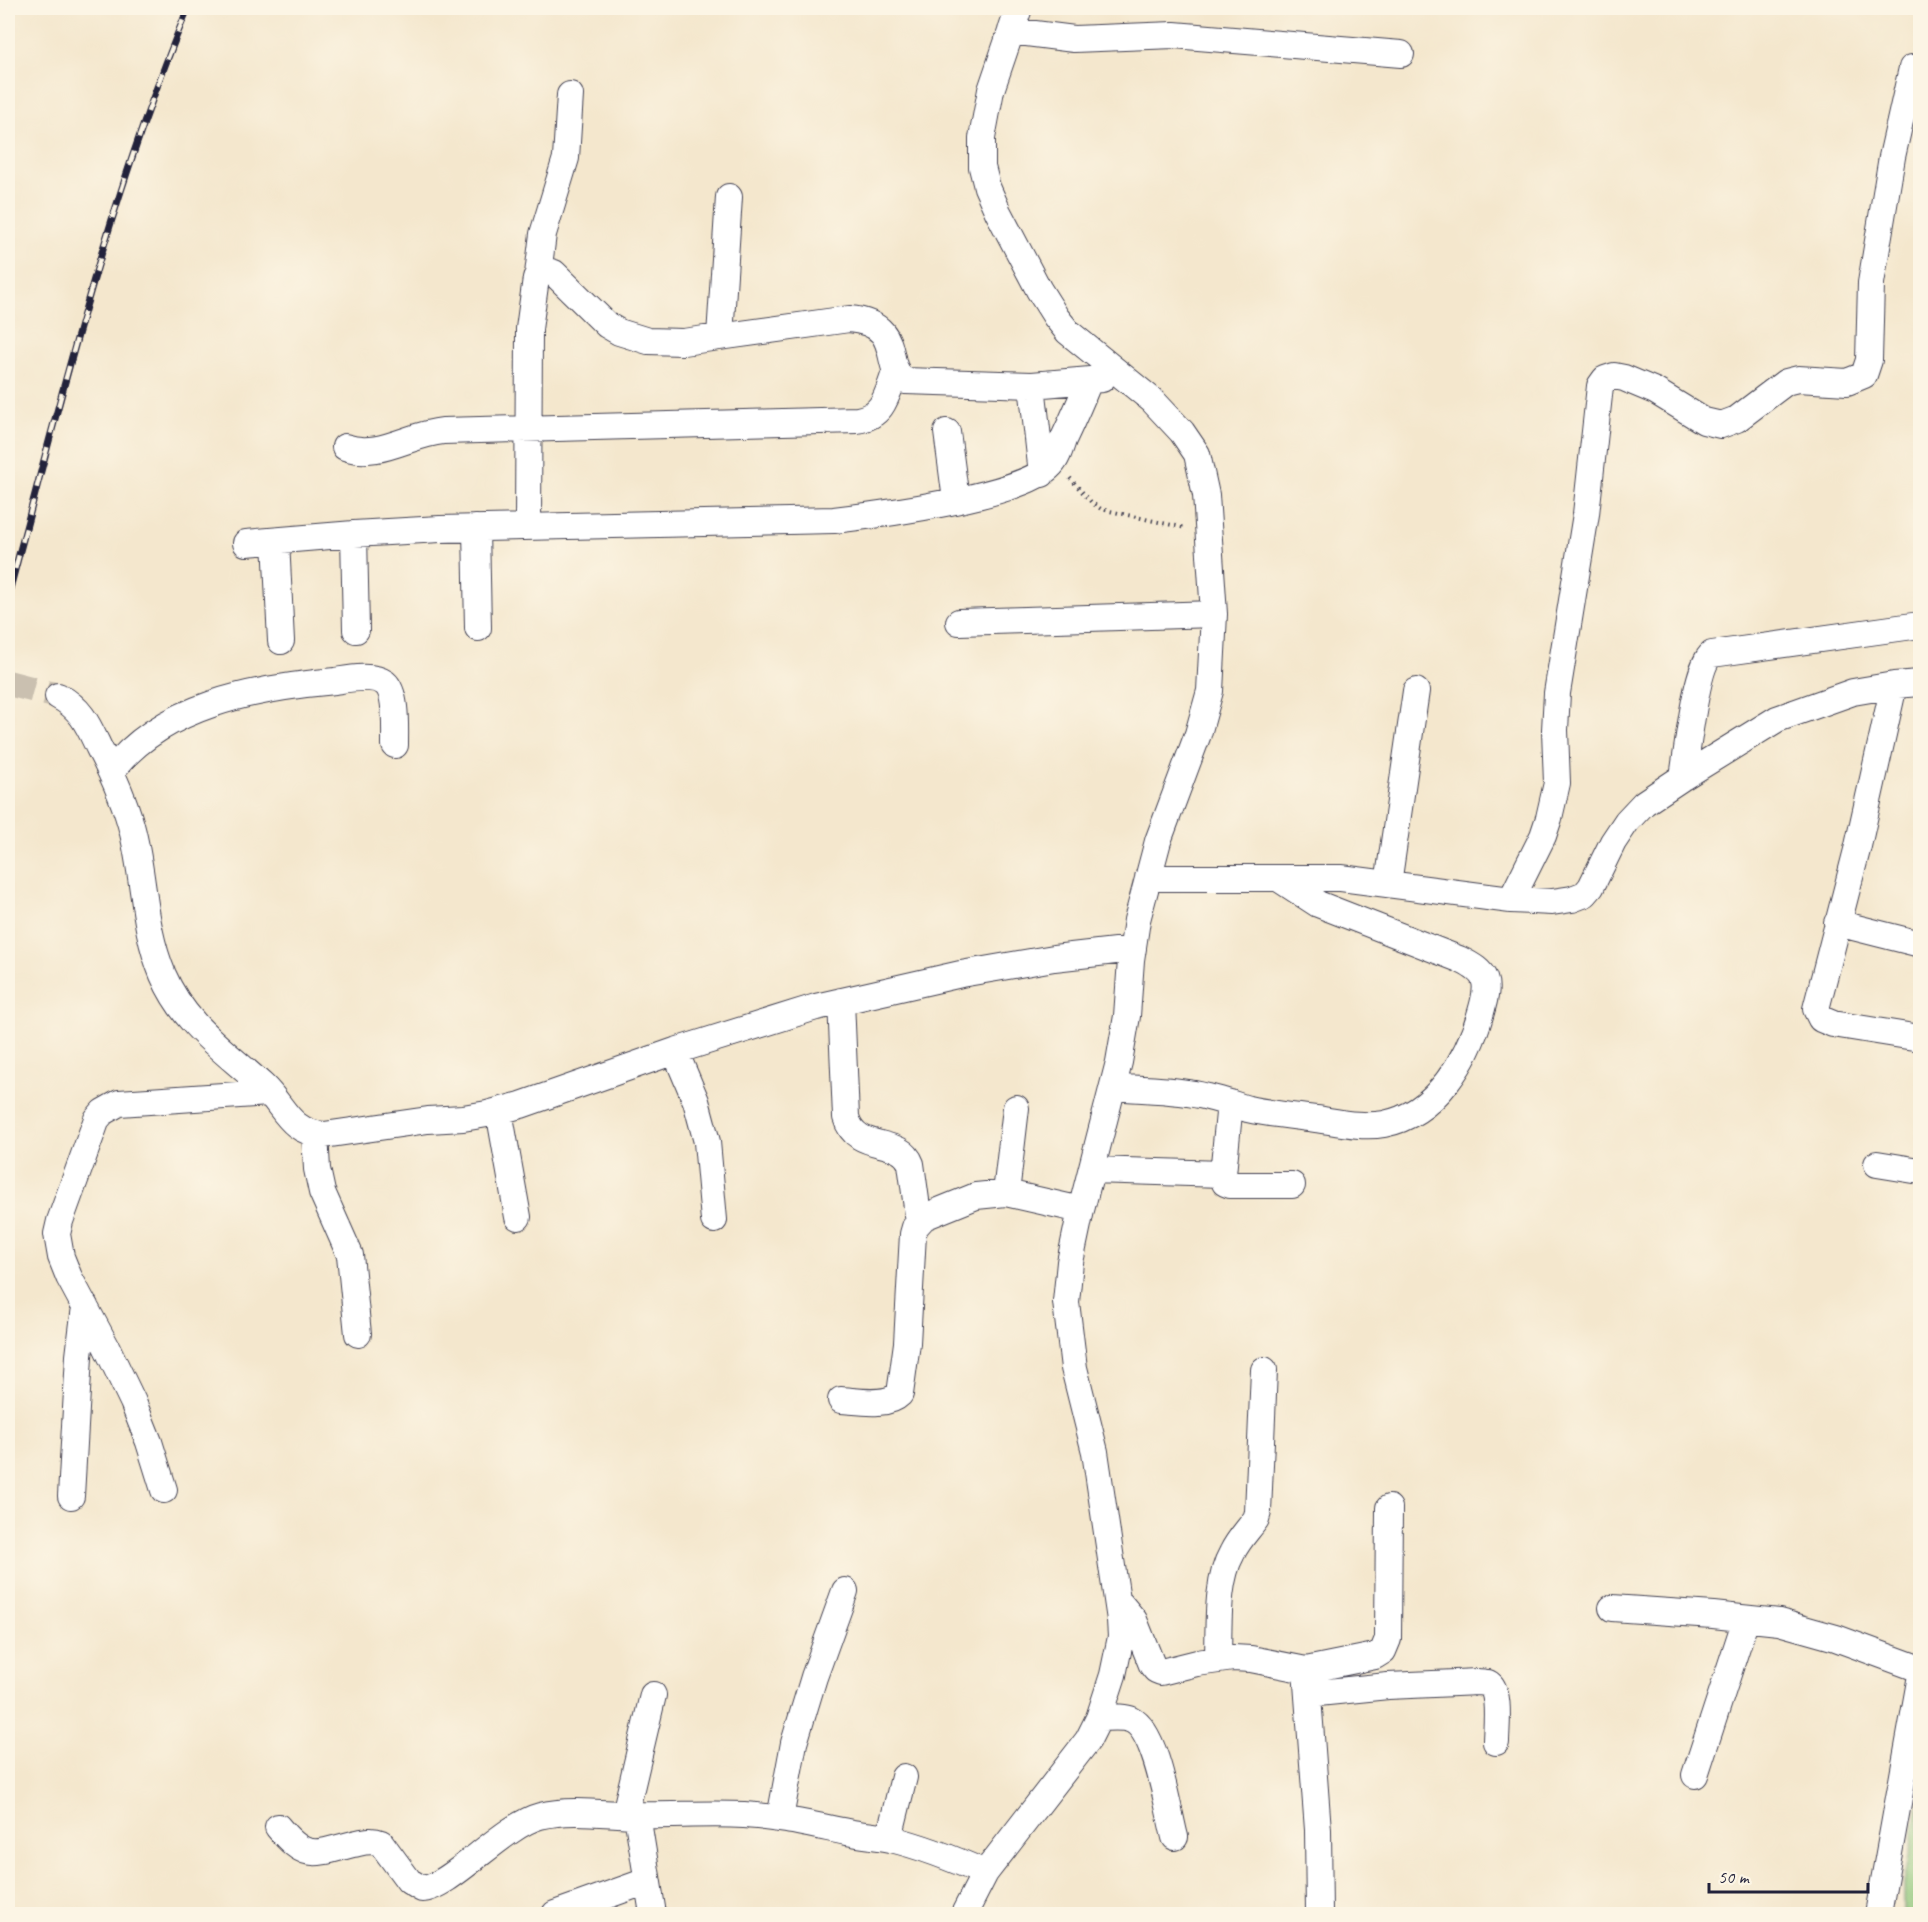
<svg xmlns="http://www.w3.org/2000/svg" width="1928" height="1922" font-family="Caveat,sans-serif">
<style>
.green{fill:#91c87b;stroke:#5a755b;stroke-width:1.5}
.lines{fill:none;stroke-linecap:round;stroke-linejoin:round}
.minor-tunnel{stroke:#cac0b0;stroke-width:26;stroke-dasharray:26 13;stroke-linecap:butt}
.minor-casing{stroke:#424051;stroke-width:28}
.path{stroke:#424051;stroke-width:4;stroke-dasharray:1.5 4.5;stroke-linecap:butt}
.minor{stroke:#fff;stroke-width:26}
.rail-casing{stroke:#22223b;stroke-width:7}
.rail{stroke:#fcf5e5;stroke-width:4.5;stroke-dasharray:14;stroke-linecap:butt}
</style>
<rect width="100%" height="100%" fill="#fcf5e5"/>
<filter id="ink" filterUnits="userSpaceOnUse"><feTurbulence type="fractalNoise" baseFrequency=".0167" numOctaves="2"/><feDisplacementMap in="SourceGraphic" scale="12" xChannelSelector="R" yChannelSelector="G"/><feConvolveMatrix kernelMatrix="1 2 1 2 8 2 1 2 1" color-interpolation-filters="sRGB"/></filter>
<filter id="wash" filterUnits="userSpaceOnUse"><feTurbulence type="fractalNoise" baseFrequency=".008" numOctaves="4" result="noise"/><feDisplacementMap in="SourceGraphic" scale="24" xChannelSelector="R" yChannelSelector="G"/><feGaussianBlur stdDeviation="1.35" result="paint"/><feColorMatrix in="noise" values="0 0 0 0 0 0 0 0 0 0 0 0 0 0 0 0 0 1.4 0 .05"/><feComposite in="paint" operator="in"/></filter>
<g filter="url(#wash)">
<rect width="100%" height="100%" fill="#f4e7cd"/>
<path class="green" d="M1920,1796V1914H1904V1883Z"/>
</g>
<g filter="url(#ink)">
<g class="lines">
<path class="minor-tunnel" d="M8,683L58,696"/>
<defs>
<path id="minor" d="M1011,31L1074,39L1174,35L1401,54
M538,274L543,234L566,158L570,95
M720,336L729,197
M1032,385L1042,474
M947,432L956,500
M345,447C379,459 409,434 443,431L857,420C885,416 887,393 896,370
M528,527L529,329L536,278L544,270L554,273L607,325L619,332L648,341L683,342L849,319C906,324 881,367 905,381L1032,385L1102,379
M476,528L478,628
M354,534L356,630
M276,541L281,641
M246,543L354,534L440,529L834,520C878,515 1024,496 1051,465C1057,459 1060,449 1063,440C1072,421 1081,401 1089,381
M959,622L1214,614
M1894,685L1858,846L1816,1009L1821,1019L1833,1024L1920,1038
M58,696C82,709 88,725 99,748C113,775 126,803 133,833C145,883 143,927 163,975C185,1026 224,1050 263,1086C285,1107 289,1132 324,1135L428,1120L463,1118L487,1114L521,1105L675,1051L816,1007L961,974L1054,958L1133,949
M111,772C161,705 256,688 335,681C348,679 373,674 385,683C397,693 395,729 395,745
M1683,777C1687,754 1696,665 1712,654L1920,625
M1148,878H1341L1511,900L1552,902L1572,899L1585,894L1591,887L1613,842L1627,821L1644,803L1683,777L1777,719L1853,692L1894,685L1920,683
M1388,884L1416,691
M1511,900L1543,836L1549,818L1557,783L1555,730L1557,693L1586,514L1600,386L1605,379L1614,376L1624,378L1655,391L1704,421L1721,425L1737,419L1786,382L1798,379L1847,382L1864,375L1869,360L1871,283L1892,157L1912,68
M1837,923L1920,944
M841,1001L846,1117C856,1154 900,1135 911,1164L919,1222
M675,1051L696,1101L707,1142L714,1220
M1113,1087C1144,1090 1178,1089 1208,1097C1222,1100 1235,1105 1248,1109C1270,1114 1293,1116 1316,1119C1337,1122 1362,1128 1384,1124C1436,1114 1468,1059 1481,1012C1490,981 1488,973 1459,959L1318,904L1278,878
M1230,1103L1223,1174L1225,1183L1230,1185H1292
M499,1111L518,1217
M315,1134L317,1169L322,1192L350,1255L358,1334
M1877,1164L1920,1171
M1092,1170L1223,1174
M1006,1193L1016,1108
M841,1400C858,1401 887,1407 900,1394L907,1343L913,1234L915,1227L924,1217L976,1196L1006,1193L1081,1210
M164,1490L149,1442L133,1402L106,1346L69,1277L61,1257L57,1234L60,1221L97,1119L103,1112L119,1103L269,1093
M71,1496L79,1356L85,1306
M1119,1602L1134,1620L1152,1665L1156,1670L1161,1672L1197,1663L1233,1658L1251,1659L1306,1670L1375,1656L1383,1651L1388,1639L1389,1508
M1612,1608L1713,1615L1779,1622L1836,1638L1920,1669
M1218,1659C1219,1627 1216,1581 1232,1553C1238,1540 1248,1530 1256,1519L1258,1512L1264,1370
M1306,1670L1318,1830L1319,1914
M1308,1694L1388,1686L1478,1682C1479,1682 1487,1683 1488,1683C1501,1689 1496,1729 1496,1742
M1099,1718C1109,1718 1123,1716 1132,1720C1157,1732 1168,1811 1175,1837
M1695,1775L1746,1619
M625,1814L653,1695
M637,1815L653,1914
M780,1818L794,1743L814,1677L845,1591
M278,1827C306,1861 314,1854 353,1844C363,1842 371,1839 381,1843L409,1881L422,1889C448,1889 504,1825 540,1816C571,1808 604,1814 635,1815C671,1816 708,1813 744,1815C779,1817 812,1825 847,1832C861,1835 877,1836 891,1839C924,1847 954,1859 985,1873
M889,1838L904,1777
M555,1914L647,1881
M964,1914L985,1873L1088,1740L1099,1718L1113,1675L1121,1637L1120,1620L1095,1452L1074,1368L1066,1302L1070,1262L1081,1210L1119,1062L1127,1016L1131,960L1137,920L1158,841L1198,734L1210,691L1214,614L1206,495L1197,454L1182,432L1153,401L1068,332L1056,317L1039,290L998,212L987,187L982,167V138L991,90L1019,8
M1878,1914L1920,1681"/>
</defs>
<use href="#minor" class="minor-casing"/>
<path class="path" d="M1070,478L1092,503L1101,509L1185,528"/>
<use href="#minor" class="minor"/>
<defs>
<path id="rail" d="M8,596C61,398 109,197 188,8"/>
</defs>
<use href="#rail" class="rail-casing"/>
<use href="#rail" class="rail"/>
</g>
</g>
<rect width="1928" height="1922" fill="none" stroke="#fcf5e5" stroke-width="30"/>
<path d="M1709 1883v9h159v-9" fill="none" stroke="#22223b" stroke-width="3"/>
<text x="1718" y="1883" font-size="18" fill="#22223b" stroke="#fcf5e5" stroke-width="4.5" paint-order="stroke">50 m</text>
</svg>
